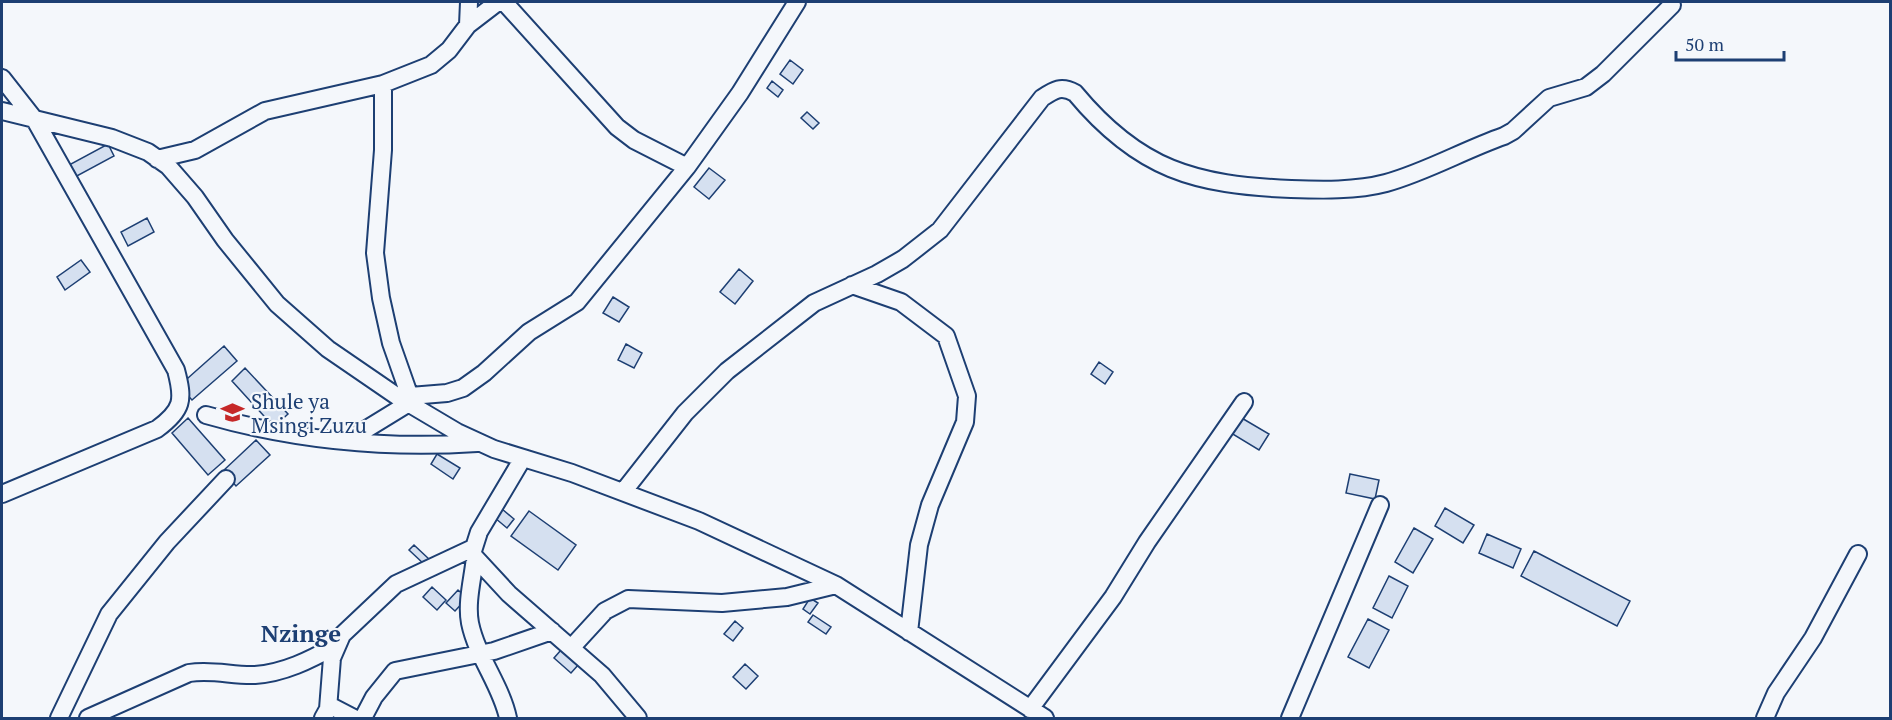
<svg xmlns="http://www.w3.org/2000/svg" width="1892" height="720" font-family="'PT Serif',serif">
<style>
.building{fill:#d5e0f0;stroke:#1d3f73;stroke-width:1.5}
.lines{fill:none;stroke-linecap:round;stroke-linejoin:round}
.minor-casing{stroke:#1d3f73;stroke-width:20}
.minor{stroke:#f4f7fb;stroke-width:16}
.labels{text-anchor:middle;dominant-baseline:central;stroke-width:4.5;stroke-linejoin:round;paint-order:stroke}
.poi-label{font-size:21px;fill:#1d3f73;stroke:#f4f7fb;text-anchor:start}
.quarter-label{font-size:24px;font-weight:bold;fill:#1d3f73;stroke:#f4f7fb}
</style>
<rect width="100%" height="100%" fill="#f4f7fb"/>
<path class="building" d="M790,60L803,70L793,84L780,74Z
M772,81L783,90L778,97L767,88Z
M807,112L819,123L813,129L801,118Z
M108,144L114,156L75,177L69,165Z
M709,168L725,180L709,199L694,187Z
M147,218L154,232L128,246L121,232Z
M81,260L90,272L65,290L57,277Z
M739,269L753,281L735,304L720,292Z
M613,297L629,307L619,322L603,313Z
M626,344L642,353L634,368L618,360Z
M224,346L237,361L192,400L179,386Z
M1099,362L1113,372L1105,384L1091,374Z
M245,368L288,414L274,427L232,381Z
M1240,417L1269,434L1259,450L1231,433Z
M188,418L225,460L208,475L172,433Z
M256,440L270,455L236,486L223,471Z
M437,454L460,468L453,479L431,464Z
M1350,474L1379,480L1375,499L1346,493Z
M1445,508L1474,525L1463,543L1435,526Z
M502,509L514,519L507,528L495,518Z
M529,511L576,545L558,570L511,536Z
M1414,528L1433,539L1413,573L1395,562Z
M1487,534L1521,549L1513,568L1479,553Z
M414,545L430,560L425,565L409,550Z
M1534,551L1630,601L1617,626L1521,576Z
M1389,576L1408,586L1392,618L1373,608Z
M432,587L446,600L437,610L423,597Z
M458,590L467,598L455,611L446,603Z
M810,598L818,603L810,614L803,609Z
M813,615L831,627L826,634L808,622Z
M1368,619L1389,630L1369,668L1348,657Z
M735,621L743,628L733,641L724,634Z
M561,650L579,664L571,673L554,658Z
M745,664L758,676L746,689L733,677Z"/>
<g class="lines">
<defs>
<path id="minor" d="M504,2L617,127L634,140L687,167
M468,25L469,2
M2,78L35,120L176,370C184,400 183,410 157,429L2,494
M383,84V150L375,253L381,298L391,343L410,397
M2,111L112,138L148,152L168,166L195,197L225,240L277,304L328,349L398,397L457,432L494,449L572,473L699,521L836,585L1045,718
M157,159L195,150L265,111L383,84L431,65L449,50L468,25L498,2
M852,285L901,302L946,336L967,396L965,422L930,505L919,545L909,632
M398,397L447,393L463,388L484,373L529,332L577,302L687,167L740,93L797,2
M206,415C293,440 386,449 477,443
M347,441L409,403
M523,458L479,532L472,554L509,594L602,675L638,718
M623,492L685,413L727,371L814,303L877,274L903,259L940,230L1042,98C1054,90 1061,85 1075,93C1139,170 1195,185 1291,189C1321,190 1356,191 1386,183C1426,172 1464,150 1504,136L1513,131L1549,98L1586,87L1603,74L1672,5
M475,557C473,578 466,602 470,623C477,657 501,685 508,718
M572,647L605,611L628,599L722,603L787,597L836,585
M329,705L354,718
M1030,709L1113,597L1147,542L1244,402
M59,718L109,614L167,542L226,479
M88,718L189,673C212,669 233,676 255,675C284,673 310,660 335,646
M323,718L328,709L332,658L342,635L396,584L473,548
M363,718L374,697L395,671L494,651L552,631
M1290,718L1380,505
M1765,718L1776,693L1813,638L1858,554"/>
</defs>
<use href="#minor" class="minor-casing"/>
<use href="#minor" class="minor"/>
</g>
<defs>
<symbol id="school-bare" viewBox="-9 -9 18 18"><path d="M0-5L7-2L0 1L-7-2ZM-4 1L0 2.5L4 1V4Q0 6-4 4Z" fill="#c62828" stroke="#f4f7fb" stroke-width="2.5" paint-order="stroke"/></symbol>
</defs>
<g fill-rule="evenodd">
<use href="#school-bare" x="216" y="396" width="33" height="33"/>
</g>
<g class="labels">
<g class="poi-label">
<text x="251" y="401">Shule ya<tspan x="251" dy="24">Msingi Zuzu</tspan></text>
</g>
<g class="quarter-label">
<text x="301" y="633">Nzinge</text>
</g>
</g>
<rect width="1892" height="720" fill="none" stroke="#1d3f73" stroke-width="6"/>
<path d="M1676 51v9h108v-9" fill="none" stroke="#1d3f73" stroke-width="3"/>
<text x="1685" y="51" font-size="18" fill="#1d3f73" stroke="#f4f7fb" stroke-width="4.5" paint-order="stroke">50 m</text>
</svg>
